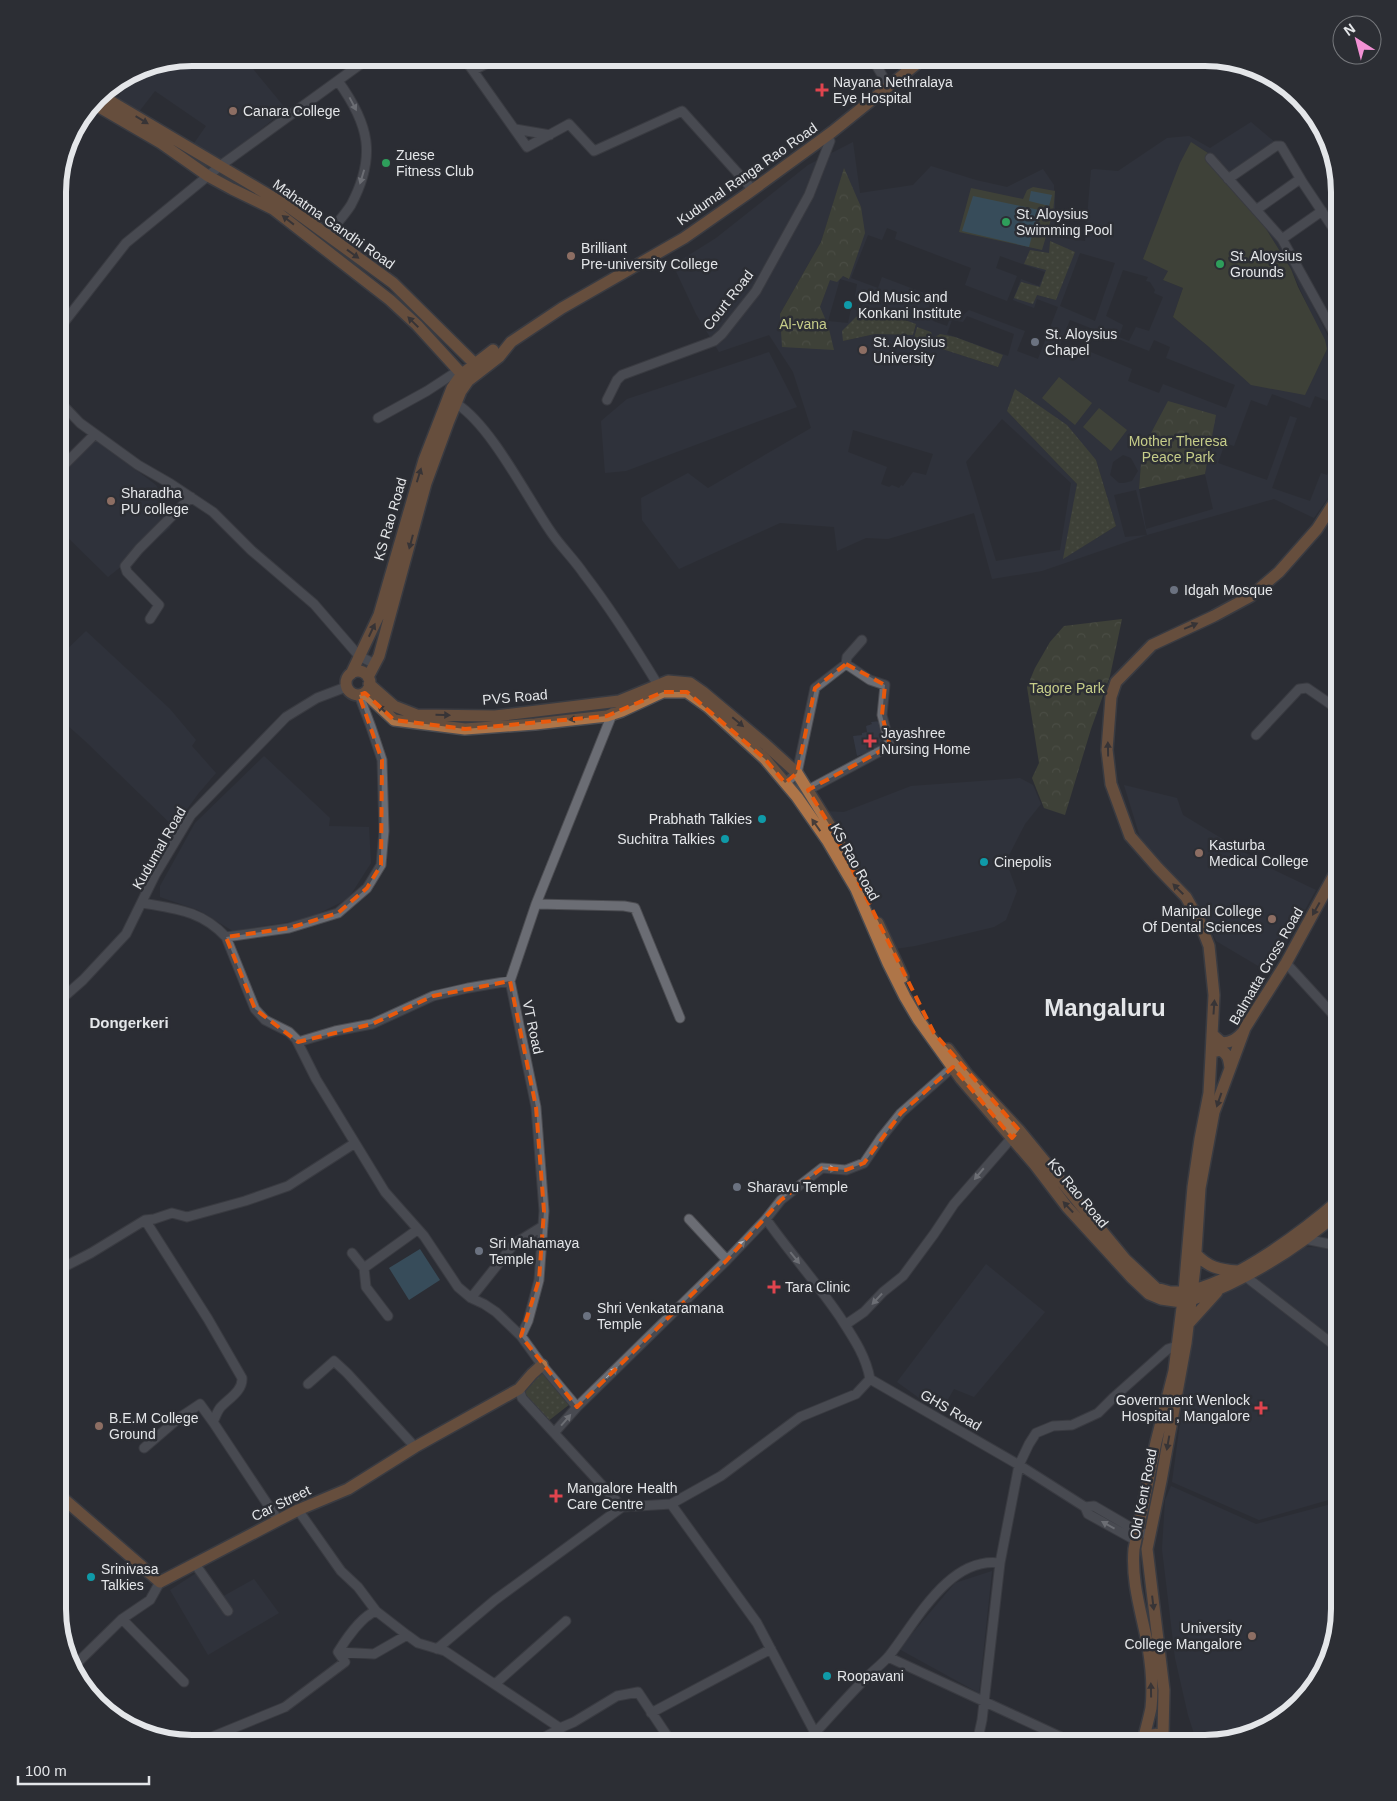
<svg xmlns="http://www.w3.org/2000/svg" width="1397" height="1801" font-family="Helvetica,sans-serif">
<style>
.built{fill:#343843;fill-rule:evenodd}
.grass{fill:url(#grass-dots)}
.forest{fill:url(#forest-crowns)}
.pitch{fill:#565a3c}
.water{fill:#467287}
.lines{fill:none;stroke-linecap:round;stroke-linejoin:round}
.minor-casing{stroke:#4b4c51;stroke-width:11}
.major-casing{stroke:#4b4c51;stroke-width:14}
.minor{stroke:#6b6d74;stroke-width:9}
.major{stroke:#ae7548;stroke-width:11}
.oneway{fill:#babcc0}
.oneway2{fill:#463c38}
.marked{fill:none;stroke:#e8590c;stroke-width:4;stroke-dasharray:10 6;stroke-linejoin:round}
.health-dot{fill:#e0444e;stroke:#2c2e34;stroke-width:2}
.education-dot{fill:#8d6e63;stroke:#2c2e34;stroke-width:2}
.leisure-dot{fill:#2e9e5b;stroke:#2c2e34;stroke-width:2}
.culture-dot{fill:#0f9aa8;stroke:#2c2e34;stroke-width:2}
.worship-dot{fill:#6b7280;stroke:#2c2e34;stroke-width:2}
.labels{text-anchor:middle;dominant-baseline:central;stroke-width:5;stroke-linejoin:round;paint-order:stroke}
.poi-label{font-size:14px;fill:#e4e6e9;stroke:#2c2e34;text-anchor:start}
.street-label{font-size:14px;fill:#e4e6e9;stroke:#2c2e34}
.park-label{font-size:14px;fill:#c6cd89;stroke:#2c2e34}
.neighbourhood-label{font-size:15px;font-weight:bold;fill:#e4e6e9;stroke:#2c2e34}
.town-label{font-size:24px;font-weight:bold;fill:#e4e6e9;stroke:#2c2e34}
.rim{fill:none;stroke:#e4e6e9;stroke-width:6}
</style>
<defs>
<pattern id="grass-dots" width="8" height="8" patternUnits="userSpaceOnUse" patternTransform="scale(1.25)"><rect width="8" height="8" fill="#565a3c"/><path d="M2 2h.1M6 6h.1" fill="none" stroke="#6e7258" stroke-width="1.8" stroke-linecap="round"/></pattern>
<pattern id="forest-crowns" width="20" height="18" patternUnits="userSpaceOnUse" patternTransform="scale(1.25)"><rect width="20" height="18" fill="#565a3c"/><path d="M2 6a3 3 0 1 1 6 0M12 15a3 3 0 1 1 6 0" fill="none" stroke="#6e7258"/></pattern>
</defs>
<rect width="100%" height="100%" fill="#2c2e34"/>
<path class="built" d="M193,58H244L286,109L214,167L188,152L206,126L155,91L138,113L118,98L132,73L141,68Z
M1251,122L1276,143L1232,175L1269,227L1298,277L1339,358V405L1315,396L1310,408L1272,394L1267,406L1251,400L1234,446L1225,443L1218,463L1267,480L1290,416L1297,418L1272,488L1310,501L1321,473L1327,475L1333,460L1339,462V482L1314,518L1274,499L1147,535L1042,571L992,579L974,513L888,539L866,538L837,551L834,527L780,523L679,569L642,520L641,498L688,473L708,488L811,428L793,372L769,335L719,352L696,314L673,265L716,238L808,165L853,142L860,193L913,185L931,166L976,180L1007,187L1043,169L1054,185V190L1055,191V237L1085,241L1091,170L1094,169L1118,171L1167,138L1189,136L1210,148ZM844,169L848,279L843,276L830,279L820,307L780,314L821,242ZM1255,211L1291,269L1327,349L1305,394L1209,347L1173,317L1183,288L1163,280L1168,271ZM887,228L897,232L895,239L971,268L965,285L1007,301L1017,276L996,268L1000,256L1045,272L1039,286L1021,279L1013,300L1034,308L1037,299L1058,307L1038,359L1017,351L1025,331L969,310L961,317L951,316L947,326L933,321L937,310L929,307L932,296L882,277L878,288L851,278L868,235L882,240ZM1050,241L1056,300L1037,295L1047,270L1024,264L1049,254ZM1080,253L1115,263L1095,321L1060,306ZM1123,270L1148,277L1146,281L1150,282L1155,290L1154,293L1163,297L1149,331L1136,327L1129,341L1119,337L1123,325L1106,316ZM840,279L857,284L855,296L864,300L861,311L851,309L848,323L828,321ZM967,316L1014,334L1008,356L947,334L952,320L963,322ZM883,317L905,320L916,325L913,335L875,334L843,341ZM1070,320L1149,351L1154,340L1170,347L1166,358L1235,385L1226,408L1163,384L1159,393L1128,381L1132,369L1081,348L1076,360L1057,352ZM917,327L930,332L933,338L1003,355L998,367L939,348L914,338ZM1007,411L1096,460L1116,526L1064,558L1077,484ZM1215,415L1205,474L1213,509L1146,529L1139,489L1142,450ZM1002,419L1071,483L1060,550L996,561L966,462ZM853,430L933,454L926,475L913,472L903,486L901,485L899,488L892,485L889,487L881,484L887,467L848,452ZM1123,455L1131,458L1138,471L1132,481L1124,483H1119L1110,475L1113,462ZM1136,490L1147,535L1125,537L1114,495Z
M769,352L797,407L626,471L605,473L601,421L627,399Z
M95,439L156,485L172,517L170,528L108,577L58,528V480Z
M86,631L170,709L196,740L192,746L216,773L198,794L174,827L85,741L58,717V658Z
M880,721L888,746L857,756L853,736L862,735V733L867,732L866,726L872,724L871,722Z
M264,756L330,818L329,826L369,827L371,863L348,899L307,919L233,931L198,910L160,897V886L195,823Z
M1020,778L1033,785L1041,804L1025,824L1006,861L1017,891L1006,920L994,927L915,946L888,950L823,811L844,812L911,786Z
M1124,785L1177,798L1183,815L1272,869L1316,890L1270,973L1216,941L1208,923L1140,837Z
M1304,1247L1339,1248V1497L1259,1520L1172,1482L1192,1335L1198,1320L1225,1286Z
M986,1264L1045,1312L974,1397L954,1389L940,1413L897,1382Z
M1171,1486L1256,1524L1339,1502V1592L1329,1599L1338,1614L1322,1676L1279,1721L1205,1743H1197L1188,1715L1175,1658L1162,1549L1165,1500Z
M201,1570L220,1598L254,1579L279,1613L208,1655L170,1590Z
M992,1571L979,1693L899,1649L955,1583Z"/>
<path class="grass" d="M1050,241L1075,252L1056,300L1037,295L1033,304L1014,298L1021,282L1040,287L1046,270L1024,264L1030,250L1049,253Z
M858,315L905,320L916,324L913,335L875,334L843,341L842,331Z
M917,327L931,332L933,338L940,334L955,337L1003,355L998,367L939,348L914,338Z
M1015,389L1067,425L1096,460L1116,526L1063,559L1077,484L1007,411Z
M543,1371L570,1404L547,1422L521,1389Z"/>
<path class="forest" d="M844,168L861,207L865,233L849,279L843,276L837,282L830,280L820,307L828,325L834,350L782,347L780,314L821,242Z
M1168,401L1216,415L1205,474L1139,489L1142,450Z
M1122,619L1110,676L1091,729L1065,815L1044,808L1032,778L1039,763L1027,687L1035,668L1050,642L1064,626Z"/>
<path class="pitch" d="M1191,142L1220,161L1226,175L1255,211L1291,269L1298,287L1325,340L1327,349L1305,395L1251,385L1209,347L1173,317L1183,288L1163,280L1168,271L1143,259L1180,163Z
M1033,187L1055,191L1053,213L1042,250L959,232L971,188L1023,199L1027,190Z
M1059,377L1092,403L1075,425L1042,398Z
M1099,408L1127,430L1111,451L1083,427Z"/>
<path class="water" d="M1031,191L1052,195L1049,206L1029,201Z
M973,196L1039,210L1029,247L962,231Z
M420,1249L440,1280L409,1300L389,1268Z"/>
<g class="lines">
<defs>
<path id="minor" d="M464,58L527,147L569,124L594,151L682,111L753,190
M872,58L889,87
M474,70L497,58
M515,129L550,135
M1210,158L1282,239L1339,342
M1228,179L1276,146H1281L1303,183L1339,237
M1256,210L1300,179
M328,235C335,225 344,216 351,205C377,156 369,124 338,81
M1282,239L1322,211
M58,330L126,243L220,166L369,58
M58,400L80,423L138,465L171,484L213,512L251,550L314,604L359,656L375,664
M607,400L617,380L622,375L714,341L722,334L756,291L809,195L830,141L827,136
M457,404C492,427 526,496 551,532C561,547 574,559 584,574C611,609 635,647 658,685
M378,418L427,391L453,374
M58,471L95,434
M150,619L159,605L127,572L125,566L139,549L191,497
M1256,735L1299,689L1307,688L1339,710
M785,783L797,773L815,688L846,664L847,657L862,640
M808,790L890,746L882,715L885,685L870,680L846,664
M143,903C177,909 202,911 226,937L289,928L338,913L367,888L381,865L384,831L382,760L371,727L359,695
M536,904L624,906L635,908L680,1018
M226,937L255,1009L265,1020L289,1032L296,1039L316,1079L385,1192L424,1236L458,1287L471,1298L484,1304L496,1312L521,1336
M1286,963L1339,1021
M58,1002L83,980L126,934L155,875L191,815L286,717L317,698L346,687
M298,1042L335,1031L372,1024L433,996L468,988L510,981
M689,1219L727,1260
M766,1219C790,1253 817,1283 840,1317C853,1337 866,1356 870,1379
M145,1220L208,1319L242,1378C243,1391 228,1399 220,1408C217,1412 215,1418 213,1422L278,1520
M1302,1235L1305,1239L1339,1246
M352,1253L364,1268L366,1287L388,1316
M364,1268L417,1230
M58,1270L91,1253L145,1220L154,1219L172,1213L187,1217L245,1201L288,1186L355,1143
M1241,1273L1339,1349
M471,1298L514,1244L543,1226
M845,1325L864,1312L883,1292L903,1276L934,1234L954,1204L1015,1134
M870,1379L1019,1465L1085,1507L1088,1514L1135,1540
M308,1384L334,1361L347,1373L415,1447
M519,1389L522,1398L622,1507L671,1504L757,1623L815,1733L825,1743
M577,1407L542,1365L521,1336L528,1321L539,1280L544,1211L536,1107L510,981L536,904L613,712
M554,1433L577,1407L727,1260L766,1219L781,1200L822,1168L846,1170L864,1163L881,1138L901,1113L953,1067
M144,1448L179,1418L200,1404L213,1422
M671,1504L721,1476L800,1417L856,1394L870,1379
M1085,1507L1094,1506L1137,1531L1150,1535
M298,1510L341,1571L358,1587L376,1611L407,1635L418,1643L445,1651L560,1728L574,1722L617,1696L638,1692L672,1743
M195,1564L228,1611
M122,1619L184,1682
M437,1649L495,1600L622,1507
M338,1652L374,1654L407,1635
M888,1657L1074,1743
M75,1665L122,1619L150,1600L160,1582
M76,1671L93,1695
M495,1684L566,1621
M651,1713L771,1649
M815,1733C832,1714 849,1695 867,1677C874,1670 882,1664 889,1656C916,1622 949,1556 1000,1563
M197,1743L285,1707L345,1662L338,1652C346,1639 362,1616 376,1611
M534,1743L563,1727
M977,1743L982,1720L1000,1563L1019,1465L1029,1444L1036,1433L1053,1426L1072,1425L1098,1413L1114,1397L1161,1355L1168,1349L1177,1346"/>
<path id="major" d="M100,95L289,207L393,283L481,370
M94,104L161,143L208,176L232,189L273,209L390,300L417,325L468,381
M346 683a12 12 0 1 1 24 0a12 12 0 1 1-24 0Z
M351,674L379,615L424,460L452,388L462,374L493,350
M368,677L379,656L426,483L448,423L461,391L468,381L499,357L511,342L562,308L684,238L747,194L832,132L924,58
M369,684L394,706L417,715L495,716L619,701L668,681L690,683L703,692L765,744L797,773L832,829L858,879
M365,693L394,720L465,729L535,724L607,716L622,711L663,692H687L708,707L765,759L797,797L827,840L856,889L888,963L905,997L918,1019L961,1079L1035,1165L1067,1207L1132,1278L1149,1294L1161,1299L1182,1302
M878,923L903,977
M1212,1034L1222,1043C1232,1042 1237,1039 1243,1032
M948,1049L967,1074L1019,1130L1125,1259L1156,1288L1170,1292H1184
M1211,1056L1214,995L1209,946L1199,920L1186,897L1158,868L1130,836L1111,784L1107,750L1111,697L1116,682L1152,645L1214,616L1251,596L1279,572L1317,529L1339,495
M1196,1254C1208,1267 1219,1270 1237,1271
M1193,1290C1240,1278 1302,1232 1339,1200
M1191,1300C1245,1281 1296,1249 1339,1212
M1189,1323L1217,1292
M58,1494L160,1582L298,1510L348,1489L415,1447L519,1389L532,1374L542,1365
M1163,1735L1164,1690L1147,1549L1161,1481L1186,1343L1195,1267L1200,1188L1214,1112L1245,1028L1286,963L1339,866
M1144,1737C1146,1728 1149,1718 1151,1708C1153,1689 1151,1665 1148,1647C1142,1614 1131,1583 1134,1549L1156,1442L1174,1371L1184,1292L1193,1187L1200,1139L1209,1093L1211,1056L1213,1052L1220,1050C1228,1053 1229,1060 1230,1068
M1138,1743C1148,1732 1162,1731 1172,1743"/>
</defs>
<use href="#minor" class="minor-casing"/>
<use href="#major" class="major-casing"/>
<use href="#minor" class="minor"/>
<use href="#major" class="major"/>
</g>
<defs><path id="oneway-solid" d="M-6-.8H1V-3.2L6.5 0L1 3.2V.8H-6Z" transform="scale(1.25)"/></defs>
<g class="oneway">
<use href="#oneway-solid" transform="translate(353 104) rotate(62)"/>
<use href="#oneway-solid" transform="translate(362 177) rotate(107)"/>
<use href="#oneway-solid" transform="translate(829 1169) rotate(1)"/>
<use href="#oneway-solid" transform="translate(979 1174) rotate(130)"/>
<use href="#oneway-solid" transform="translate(740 1246) rotate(-46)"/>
<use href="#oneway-solid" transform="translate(795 1258) rotate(51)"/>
<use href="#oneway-solid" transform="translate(877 1299) rotate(133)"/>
<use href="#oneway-solid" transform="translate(612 1373) rotate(-44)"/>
<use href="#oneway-solid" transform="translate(566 1420) rotate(-49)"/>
<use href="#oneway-solid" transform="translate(1108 1525) rotate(-151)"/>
</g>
<g class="oneway2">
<use href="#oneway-solid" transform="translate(142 120) rotate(31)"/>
<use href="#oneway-solid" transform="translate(288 220) rotate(-142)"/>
<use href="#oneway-solid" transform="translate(353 254) rotate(36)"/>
<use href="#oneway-solid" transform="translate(413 322) rotate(-135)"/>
<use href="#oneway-solid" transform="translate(419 475) rotate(-73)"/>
<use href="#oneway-solid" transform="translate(411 542) rotate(105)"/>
<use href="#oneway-solid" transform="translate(1191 626) rotate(-23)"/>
<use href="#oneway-solid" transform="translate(372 630) rotate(-65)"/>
<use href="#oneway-solid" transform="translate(383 710) rotate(-137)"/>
<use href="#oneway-solid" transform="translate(443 715) rotate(1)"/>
<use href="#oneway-solid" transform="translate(576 719) rotate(173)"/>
<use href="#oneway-solid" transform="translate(738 722) rotate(40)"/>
<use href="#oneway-solid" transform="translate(1108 749) rotate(-91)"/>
<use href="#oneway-solid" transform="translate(816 825) rotate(-125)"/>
<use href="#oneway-solid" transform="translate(1178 889) rotate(-135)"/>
<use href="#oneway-solid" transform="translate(1316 909) rotate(119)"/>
<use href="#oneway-solid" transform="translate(1214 1007) rotate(-86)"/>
<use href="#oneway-solid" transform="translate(1219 1100) rotate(109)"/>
<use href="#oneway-solid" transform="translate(1068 1207) rotate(-133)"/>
<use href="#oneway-solid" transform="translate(1168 1443) rotate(100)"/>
<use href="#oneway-solid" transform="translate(1153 1603) rotate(83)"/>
<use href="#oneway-solid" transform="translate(1151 1690) rotate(-91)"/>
</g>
<path d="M0 0H1397V1801H0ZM846,664L885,685L882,715L890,746L808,790L832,829L934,1033L1019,1130L1012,1138L953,1067L901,1113L864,1163L846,1170L822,1168L781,1200L727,1260L577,1407L521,1336L539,1280L544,1211L536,1107L510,981L433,996L372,1024L298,1042L255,1009L226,937L289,928L338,913L367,888L381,865L382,760L359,695L365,693L394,720L465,729L607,716L663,692H687L765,759L785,783L797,773L815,688Z" fill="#2c2e34" fill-opacity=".55" fill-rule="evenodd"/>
<path class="marked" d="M846,664L885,685L882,715L890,746L808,790L832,829L934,1033L1019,1130L1012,1138L953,1067L901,1113L864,1163L846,1170L822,1168L781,1200L727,1260L577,1407L521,1336L539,1280L544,1211L536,1107L510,981L433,996L372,1024L298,1042L255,1009L226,937L289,928L338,913L367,888L381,865L382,760L359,695L365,693L394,720L465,729L607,716L663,692H687L765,759L785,783L797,773L815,688Z"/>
<g class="health-dot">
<path d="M819.5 82.5h5v5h5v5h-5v5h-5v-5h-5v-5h5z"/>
<path d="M867.5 733.5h5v5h5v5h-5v5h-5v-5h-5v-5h5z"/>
<path d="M771.5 1279.5h5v5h5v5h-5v5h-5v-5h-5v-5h5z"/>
<path d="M1258.5 1400.5h5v5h5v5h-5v5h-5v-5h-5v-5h5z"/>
<path d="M553.5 1488.5h5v5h5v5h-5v5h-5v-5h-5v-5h5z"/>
</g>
<g class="education-dot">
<circle cx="233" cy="111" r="5"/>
<circle cx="571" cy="256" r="5"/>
<circle cx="863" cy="350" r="5"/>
<circle cx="111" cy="501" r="5"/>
<circle cx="1199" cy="853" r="5"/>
<circle cx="1272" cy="919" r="5"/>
<circle cx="99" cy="1426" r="5"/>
<circle cx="1252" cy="1636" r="5"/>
</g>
<g class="leisure-dot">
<circle cx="386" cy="163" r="5"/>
<circle cx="1006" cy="222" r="5"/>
<circle cx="1220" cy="264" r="5"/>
</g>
<g class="culture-dot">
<circle cx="848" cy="305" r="5"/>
<circle cx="762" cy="819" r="5"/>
<circle cx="725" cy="839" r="5"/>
<circle cx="984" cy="862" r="5"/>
<circle cx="91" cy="1577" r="5"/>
<circle cx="827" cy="1676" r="5"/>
</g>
<g class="worship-dot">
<circle cx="1035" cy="342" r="5"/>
<circle cx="1174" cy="590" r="5"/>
<circle cx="737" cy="1187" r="5"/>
<circle cx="479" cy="1251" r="5"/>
<circle cx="587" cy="1316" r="5"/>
</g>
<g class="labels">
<g class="poi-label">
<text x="833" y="82">Nayana Nethralaya<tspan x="833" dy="16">Eye Hospital</tspan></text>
<text x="243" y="111">Canara College</text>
<text x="396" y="155">Zuese<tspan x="396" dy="16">Fitness Club</tspan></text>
<text x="1016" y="214">St. Aloysius<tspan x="1016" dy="16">Swimming Pool</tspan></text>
<text x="581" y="248">Brilliant<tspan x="581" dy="16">Pre-university College</tspan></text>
<text x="1230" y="256">St. Aloysius<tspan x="1230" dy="16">Grounds</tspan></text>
<text x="858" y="297">Old Music and<tspan x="858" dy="16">Konkani Institute</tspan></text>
<text x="1045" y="334">St. Aloysius<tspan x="1045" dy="16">Chapel</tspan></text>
<text x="873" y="342">St. Aloysius<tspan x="873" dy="16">University</tspan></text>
<text x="121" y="493">Sharadha<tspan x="121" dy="16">PU college</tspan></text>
<text x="1184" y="590">Idgah Mosque</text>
<text x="881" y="733">Jayashree<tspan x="881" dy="16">Nursing Home</tspan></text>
<text x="752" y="819" text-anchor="end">Prabhath Talkies</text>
<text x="715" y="839" text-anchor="end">Suchitra Talkies</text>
<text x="1209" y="845">Kasturba<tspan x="1209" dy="16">Medical College</tspan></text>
<text x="994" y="862">Cinepolis</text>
<text x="1262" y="911" text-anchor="end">Manipal College<tspan x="1262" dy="16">Of Dental Sciences</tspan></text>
<text x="747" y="1187">Sharavu Temple</text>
<text x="489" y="1243">Sri Mahamaya<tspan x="489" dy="16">Temple</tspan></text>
<text x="785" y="1287">Tara Clinic</text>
<text x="597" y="1308">Shri Venkataramana<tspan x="597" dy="16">Temple</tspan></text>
<text x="1250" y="1400" text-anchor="end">Government Wenlock<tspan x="1250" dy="16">Hospital , Mangalore</tspan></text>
<text x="109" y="1418">B.E.M College<tspan x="109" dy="16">Ground</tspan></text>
<text x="567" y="1488">Mangalore Health<tspan x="567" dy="16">Care Centre</tspan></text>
<text x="101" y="1569">Srinivasa<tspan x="101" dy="16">Talkies</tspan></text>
<text x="1242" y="1628" text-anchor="end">University<tspan x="1242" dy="16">College Mangalore</tspan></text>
<text x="837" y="1676">Roopavani</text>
</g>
<g class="street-label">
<text transform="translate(747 174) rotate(-35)">Kudumal Ranga Rao Road</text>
<text transform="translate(334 224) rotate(35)">Mahatma Gandhi Road</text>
<text transform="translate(728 300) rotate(-52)">Court Road</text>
<text transform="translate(390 519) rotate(-74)">KS Rao Road</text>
<text transform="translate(515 697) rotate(-5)">PVS Road</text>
<text transform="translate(159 848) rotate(-60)">Kudumal Road</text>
<text transform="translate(855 862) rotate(61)">KS Rao Road</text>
<text transform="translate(1266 966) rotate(-60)">Balmatta Cross Road</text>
<text transform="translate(533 1027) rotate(78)">VT Road</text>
<text transform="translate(1078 1193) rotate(50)">KS Rao Road</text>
<text transform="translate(951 1410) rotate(30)">GHS Road</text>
<text transform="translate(1143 1494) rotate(-79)">Old Kent Road</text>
<text transform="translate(281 1503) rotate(-26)">Car Street</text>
</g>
<g class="park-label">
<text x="803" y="324">Al-vana</text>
<text x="1178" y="441">Mother Theresa<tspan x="1178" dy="16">Peace Park</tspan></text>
<text x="1067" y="688">Tagore Park</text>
</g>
<g class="neighbourhood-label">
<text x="129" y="1022">Dongerkeri</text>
</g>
<g class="town-label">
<text x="1105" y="1007">Mangaluru</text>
</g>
</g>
<path d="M0 0H1397V1801H0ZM192 66H1205A126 126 0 0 1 1331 192V1609A126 126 0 0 1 1205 1735H192A126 126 0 0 1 66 1609V192A126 126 0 0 1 192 66Z" fill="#2c2e34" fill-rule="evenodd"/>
<path class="rim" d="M192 66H1205A126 126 0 0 1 1331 192V1609A126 126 0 0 1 1205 1735H192A126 126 0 0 1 66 1609V192A126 126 0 0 1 192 66Z"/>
<g transform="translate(1357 40) rotate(324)"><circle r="24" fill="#2c2e34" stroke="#76787c"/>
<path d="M0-4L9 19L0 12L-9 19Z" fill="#f391d5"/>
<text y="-8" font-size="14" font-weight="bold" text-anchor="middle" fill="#e4e6e9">N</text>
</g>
<path d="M18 1776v8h131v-8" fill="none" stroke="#e4e6e9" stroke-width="2.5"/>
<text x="25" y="1776" font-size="15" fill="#e4e6e9" stroke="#2c2e34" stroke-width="4" paint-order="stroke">100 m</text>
</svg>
